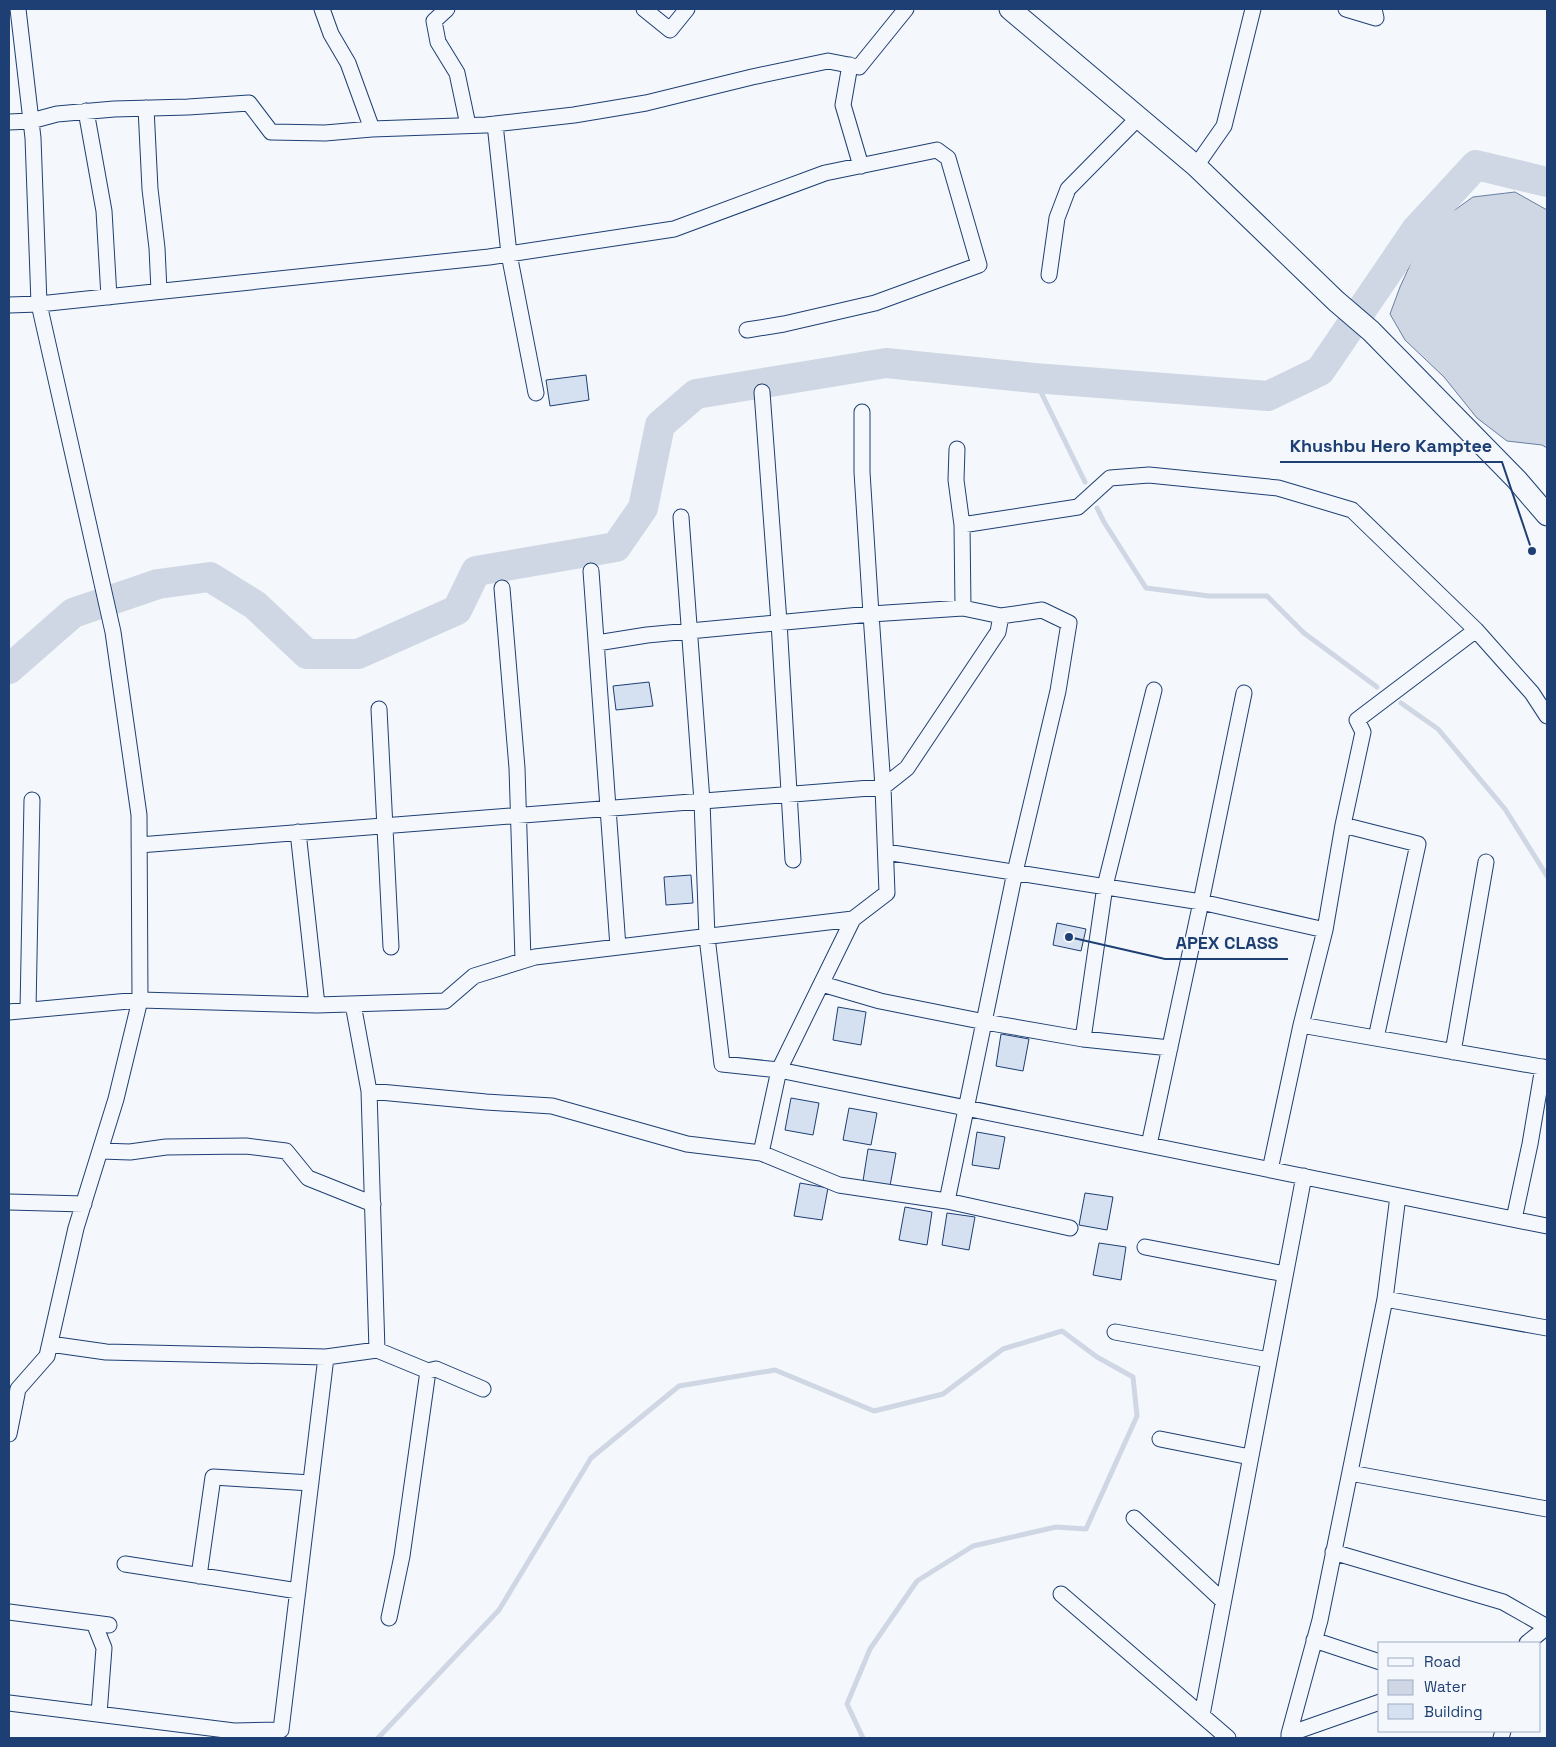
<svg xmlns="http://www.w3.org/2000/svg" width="1556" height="1747" font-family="'Space Grotesk',sans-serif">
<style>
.water{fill:#cfd7e4;stroke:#687fa3}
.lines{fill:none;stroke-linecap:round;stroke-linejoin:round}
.stream{stroke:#cfd7e4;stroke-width:5}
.river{stroke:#cfd7e4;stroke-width:30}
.building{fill:#d5e0f0;stroke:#1d3f73}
.street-casing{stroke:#1d3f73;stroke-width:17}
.secondary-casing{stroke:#1d3f73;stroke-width:23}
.street{stroke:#f4f7fb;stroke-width:15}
.secondary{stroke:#f4f7fb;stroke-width:21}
.leader{fill:none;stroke:#1d3f73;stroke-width:2}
.callout-dot{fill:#1d3f73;stroke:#f4f7fb;stroke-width:2}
.callout-label{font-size:18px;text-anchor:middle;font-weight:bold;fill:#1d3f73;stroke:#f4f7fb;stroke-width:4;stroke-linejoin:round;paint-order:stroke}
</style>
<rect width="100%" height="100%" fill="#f4f7fb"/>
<path class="water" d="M1515,192L1547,210V448L1542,445L1507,441L1477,418L1444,377L1405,340L1390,314L1400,287L1415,254L1442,219L1473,197Z"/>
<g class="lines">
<path class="stream" d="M1034,378L1085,482
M1097,508L1104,522L1146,588L1209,596H1267L1304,633L1377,687
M1401,703L1438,729L1505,809L1547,876
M378,1738L499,1610L591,1458L679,1386L775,1370L874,1411L943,1394L1003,1349L1062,1331L1097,1357L1133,1377L1137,1416L1086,1529L1056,1527L973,1546L917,1581L870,1649L847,1704L863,1738"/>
<path class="river" d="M9,669L73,613L158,584L210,577L255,605L307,654H358L457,610L476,571L616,547L643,508L660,425L696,394L886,363L1034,378L1268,396L1320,371L1416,230L1476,165L1547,182"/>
</g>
<path class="building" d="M586,375L589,400L550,406L546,380Z
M649,682L653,706L616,710L613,686Z
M691,875L693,903L666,905L664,877Z
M1057,923L1086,929L1081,951L1053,945Z
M838,1007L866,1012L861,1045L833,1040Z
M1001,1034L1029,1039L1023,1071L996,1066Z
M791,1098L819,1103L813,1135L785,1130Z
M849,1108L877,1113L871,1145L843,1140Z
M977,1132L1005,1137L999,1169L972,1165Z
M868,1149L896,1153L890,1186L863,1181Z
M800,1183L828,1188L822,1220L794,1216Z
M1085,1193L1113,1197L1107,1230L1079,1225Z
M905,1207L932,1212L927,1245L899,1240Z
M947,1213L975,1217L969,1250L942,1245Z
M1099,1243L1126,1247L1121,1280L1093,1275Z"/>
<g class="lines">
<defs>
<path id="street" d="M322,9L331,34L348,63L372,129
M447,9L434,21L438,42L457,73L468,125
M644,9L670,30L687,9
M1346,9L1376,18L1374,9
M850,65L843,105L861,166
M146,108L150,189L157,248L159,291
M86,111L104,211L109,297
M9,122L31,121L57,114L114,109L188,107L249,103L271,132L325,133L372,129L486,125L574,115L646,103L752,77L828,61L859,67L906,9
M495,124L509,254L536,393
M1196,166L1224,126L1253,9
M1049,275L1057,218L1068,189L1139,117
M9,305L39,304L489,257L674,229L825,173L937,150L948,158L979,265L875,303L784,324L747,330
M762,392L779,622L793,860
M957,449L956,480L962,525L963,608
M681,517L702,801L707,937L722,1064L779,1070L761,1153
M962,525L1078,507L1110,478L1149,475L1278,488L1352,510L1476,630L1357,720L1363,732L1343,825L1325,930L1301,1025L1270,1170
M591,571L618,947
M502,588L517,768L523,960
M1476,630L1532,693L1547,716
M1244,693L1201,902L1325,930
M379,709L391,947
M1343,825L1418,844L1376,1038
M298,832L317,1005
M139,845L883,787L907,768L998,632L1001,616
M886,852L1201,902L1149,1145
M853,919L779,1070L1547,1226
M822,984L880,1001L985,1022L1083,1039L1170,1048
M28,1010L32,800
M9,1012L140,1000L317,1005L445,1001L474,976L535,957L853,919L887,893L883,787L871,614L647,635L597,643
M1301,1025L1547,1068
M1083,1039L1105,886L1154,690
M1453,1052L1486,862
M369,1091L486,1102L552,1106L687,1144L761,1153L839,1185L947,1201L1015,872L1058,691L1069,623L1042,610L1001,616L963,608L871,614L862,472V412
M101,1151L130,1152L166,1147L246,1146L286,1151L308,1178L373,1204
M947,1201L1070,1228
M9,1202L84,1204
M1514,1219L1530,1144L1543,1067
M1145,1247L1285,1274
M1385,1299L1547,1328
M1115,1332L1269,1360
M377,1350L428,1371L436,1369L483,1389
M326,1357L377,1350L369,1091L353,1004
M9,1434L18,1389L47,1356L76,1228L116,1099L140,1000L139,815L113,632L39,304L33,138L18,9
M1160,1439L1250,1457
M1350,1473L1547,1509
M1134,1518L1223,1601
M1333,1552L1503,1602L1547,1627
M125,1564L298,1591
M199,1576L213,1477L311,1483
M1061,1594L1228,1738
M9,1612L109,1625
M389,1618L402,1556L428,1371
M94,1623L104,1648L99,1714
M1314,1640L1380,1662
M1527,1643L1547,1627
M9,1703L234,1731L281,1730L326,1357L106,1352L50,1344
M1202,1715L1304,1176
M1289,1734L1320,1620L1385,1299L1398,1196
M1289,1738V1734L1380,1702
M1501,1738L1503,1731"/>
<path id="secondary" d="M1010,9L1196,166L1336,301L1371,331L1517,480L1547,515"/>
</defs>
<use href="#street" class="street-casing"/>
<use href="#secondary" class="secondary-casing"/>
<use href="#street" class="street"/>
<use href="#secondary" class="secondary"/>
</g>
<path class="leader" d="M1532 551L1502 462H1280M1069 937L1165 959H1288"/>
<g class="callout-dot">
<circle cx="1532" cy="551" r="5"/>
<circle cx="1069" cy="937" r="5"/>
</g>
<g class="callout-label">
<text x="1391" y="452">Khushbu Hero Kamptee</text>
<text x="1227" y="949">APEX CLASS</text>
</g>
<rect width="1556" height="1747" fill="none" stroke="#1d3f73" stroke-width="20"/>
<rect x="1378" y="1642" width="162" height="90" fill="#f4f7fb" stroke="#9eadc5"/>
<rect x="1388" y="1658" width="25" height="8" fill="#f4f7fb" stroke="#9eadc5"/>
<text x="1424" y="1667" font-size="15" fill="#1d3f73">Road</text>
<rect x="1388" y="1680" width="25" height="15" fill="#cfd7e4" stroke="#9eadc5"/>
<text x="1424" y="1692" font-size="15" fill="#1d3f73">Water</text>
<rect x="1388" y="1704" width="25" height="15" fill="#d5e0f0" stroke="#9eadc5"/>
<text x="1424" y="1717" font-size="15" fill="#1d3f73">Building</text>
</svg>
